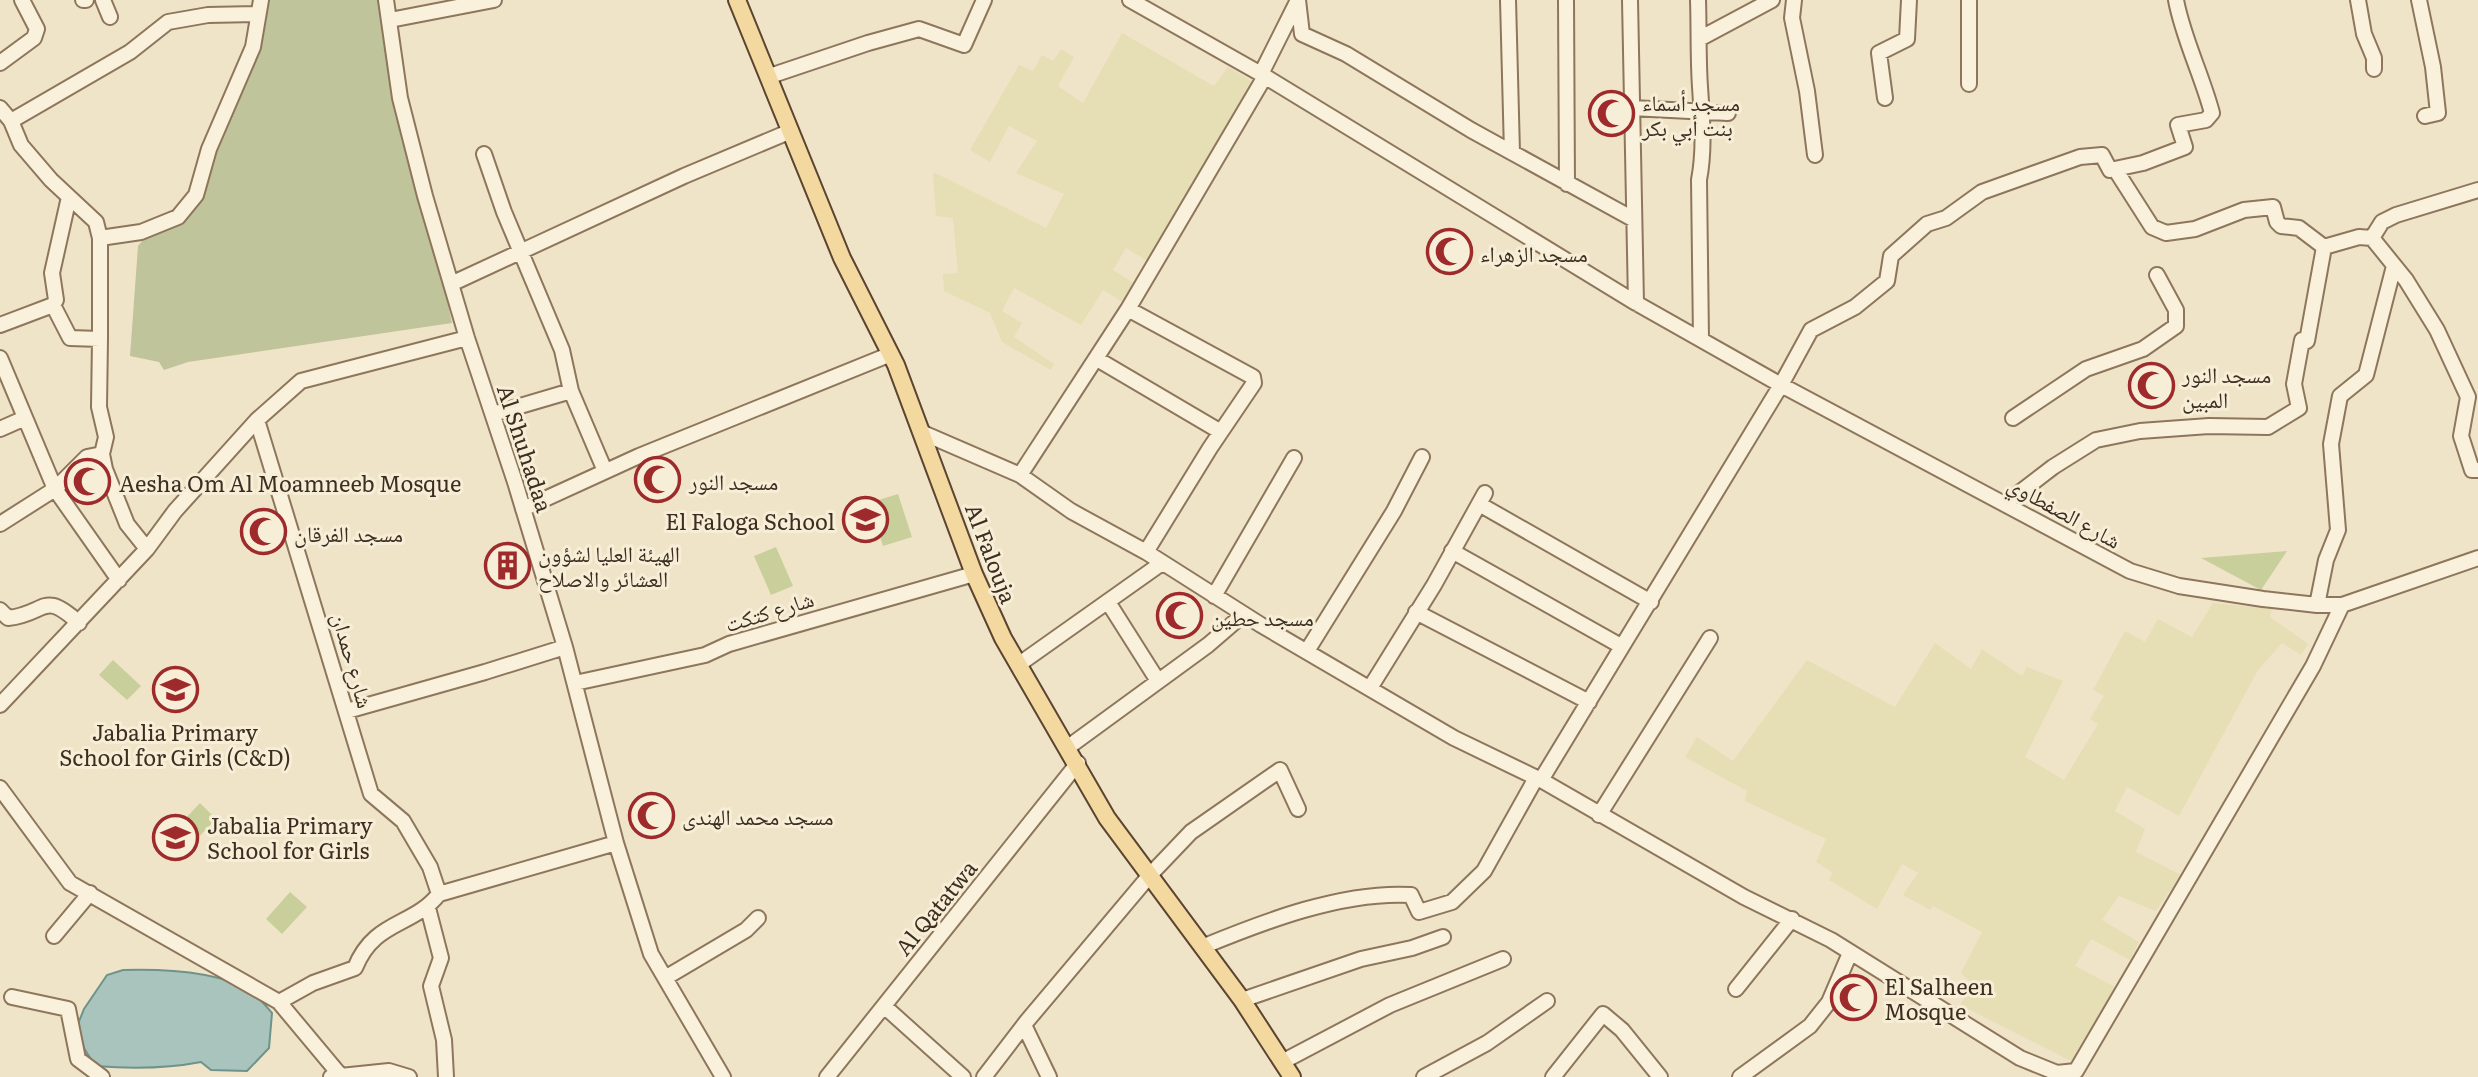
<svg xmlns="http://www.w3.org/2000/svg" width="2478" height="1077" font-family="Literata,'Noto Naskh Arabic',serif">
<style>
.farmland{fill:#e6deb5}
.green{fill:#c9cf9b}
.cemetery{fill:#bfc49a}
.water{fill:#a9c4bc;stroke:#6f938a;stroke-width:2}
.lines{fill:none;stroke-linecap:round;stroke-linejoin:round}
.minor-casing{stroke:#8d765c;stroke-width:18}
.major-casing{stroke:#5b4430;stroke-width:20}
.minor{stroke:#faf1dc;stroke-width:14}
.major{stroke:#f3d9a0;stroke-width:16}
.labels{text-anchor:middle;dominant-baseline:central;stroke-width:6;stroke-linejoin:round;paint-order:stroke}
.poi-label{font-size:22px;fill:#3d2e20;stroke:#f7eed8;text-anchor:start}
.street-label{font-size:22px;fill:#3d2e20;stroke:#f7eed8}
</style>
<rect width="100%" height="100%" fill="#f0e4c8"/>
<path class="farmland" d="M1122,33L1214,86L1228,67L1256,84L1149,262L1126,248L1113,270L1135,284L1124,303L1103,290L1081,325L1014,288L1002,311L1022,323L1014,337L1054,364L1051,370L1002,342L990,313L944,291L943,274L958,273L953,218L936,216L933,172L1046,228L1064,194L1016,173L1037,141L1009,126L990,162L970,150L1019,65L1033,71L1042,55L1053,61L1061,49L1074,57L1058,86L1083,103Z
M2213,603L2272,609L2270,617L2308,644L2301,655L2282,643L2258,670L2179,816L2127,787L2115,811L2145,829L2136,852L2181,875L2156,911L2119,896L2102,920L2139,942L2130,960L2091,939L2075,966L2115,987L2071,1061L1960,1005L1973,984L1961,973L1982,932L1933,906L1930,910L1903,895L1918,873L1902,864L1877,909L1829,880L1833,873L1816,862L1826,839L1745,801L1747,791L1685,757L1697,737L1733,761L1807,660L1895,707L1935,643L1971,669L1982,649L2022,676L2027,667L2063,681L2025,757L2064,780L2098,724L2090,719L2104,696L2093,690L2125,631L2145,642L2158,619L2192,637Z"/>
<path class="green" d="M898,494L912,537L883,546L869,503Z
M776,547L793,586L771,595L754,556Z
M2287,551L2261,590L2201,558Z
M113,660L141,686L127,700L99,675Z
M200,803L216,819L186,850L170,835Z
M290,892L307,907L282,934L266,919Z"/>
<path class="cemetery" d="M267,0H385L414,149L452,323L188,362L164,370L159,362L130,356L138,246L151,231L178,222L216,146L233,105L246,85L259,53Z"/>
<path class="water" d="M123,970C161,969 216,971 249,990C258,996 265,1005 272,1013L269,1048L247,1071L211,1070L201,1062C165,1069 132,1069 95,1066L84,1048L78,1024L84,1009L107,975Z"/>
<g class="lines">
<defs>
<path id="minor" d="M83,0H86
M103,0L110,17
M386,0L400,98L425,196L467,338L515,482L565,647L616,843L651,954L723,1077
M1130,0L1261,74L1636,303L1781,385L2130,571L2179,586L2263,599L2317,605H2342L2478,558
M1298,0L1302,34L1346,54L1471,130L1633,219
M1508,0L1512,152
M1566,0L1567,184
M1630,0L1636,303
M1698,0C1699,29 1698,58 1700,87C1702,118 1705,148 1699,180L1701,339
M1794,0L1792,18L1807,91L1815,155
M2358,0L2364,34L2374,58V69
M2419,0L2433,67L2438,113L2425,116
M390,20L494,0
M1699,39L1772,0
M0,63L34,38L37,29L22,0
M1261,74L1298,0
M770,76L868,43L919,29L964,45L984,0
M1969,84V0
M1885,98L1879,53L1907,39L1909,0
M0,108L11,121L21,145L51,180L96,222L100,238L141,232L178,217L196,195L209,149L253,47L261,0
M1632,108L1728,113
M11,121L130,52L168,22L208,15L258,14
M484,154L504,212L562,350L571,391L493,414
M2115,169L2152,227L2166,233L2195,229L2244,210L2273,207L2277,222L2281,226L2299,228L2324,247
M69,197L52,273L56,300L53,305L70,338L100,339L99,407L106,437L102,454L105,469L127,524L147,549
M2372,238L2406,280L2437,330L2468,397L2461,436L2472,470H2478
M451,284L684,176L791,131
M1128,309L1253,377L1254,383L1210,448L1146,552
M0,325L53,305
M100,339V238
M0,358L55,489L119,580
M1097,359L1221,432
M571,391L605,471
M2013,418L2086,369L2143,349L2176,326V310L2157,275
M257,420L371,794L403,821L430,867L439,894
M0,429L25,418
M923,433L1020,475L1071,511L1146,552L1261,625L1454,738L1541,780L1744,897L1831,940L2020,1058L2057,1073L2076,1071L2313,666L2342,605
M1020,475L1128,309L1264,78
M2006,503L2053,467L2096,440L2140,431L2209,426L2268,427L2299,408L2294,384L2302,340L2307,341L2324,247L2359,237L2372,238L2382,222L2396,215L2478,190
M1479,504L1651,602
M523,509L639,456L891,354
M0,524L55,489L87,457L102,454
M1452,551L1621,646
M1214,596L1294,458
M1108,602L1158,681
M2317,605L2326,560L2338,530L2331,444L2340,396L2366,375L2394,266
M0,610L8,618C47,614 42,589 79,623
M1416,612L1589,702
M1307,651L1394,511L1422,457
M1018,665L1162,563
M575,683L705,655L729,644L974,574
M1370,688L1434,585L1485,493
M0,705L147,549L175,511L257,420L301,381L467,338
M347,711L485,672L565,647
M1067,748L1208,645L1244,614
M1541,780L1781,385L1811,330L1855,307L1887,281L1891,256L1927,224L1946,218L1982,192L2080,157L2102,155L2110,170L2143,163L2185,147L2178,125L2206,120L2212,113C2202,75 2183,38 2176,0
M0,788L70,883L279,1002L340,1075
M1599,815L1710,638
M428,908L441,958L431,986L444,1040L446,1077
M54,936L90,893
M1202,947C1265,921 1343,891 1411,895L1419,912L1452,902L1484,871L1536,778
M665,978L746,930L758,918
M1736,989L1792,919
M12,997L68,1009L78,1059L102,1077
M1242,1000L1361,959L1412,948L1443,937
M279,1002L313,983L355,968C374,920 413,927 439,894L616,843
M884,1006L963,1077
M1024,1025L1049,1077
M1282,1062L1390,1005L1503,959
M331,1077L389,1071L409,1077
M827,1077L1078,763
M984,1077L1027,1021L1150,875L1191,832L1280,770L1298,809
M1424,1077L1487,1043L1547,1001
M1553,1077L1603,1014L1622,1030L1660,1077
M1740,1077L1810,1026L1829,1002L1850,953"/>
<path id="major" d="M737,0L842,258L896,365L974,574L1003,638L1107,818L1242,1000L1292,1077"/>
</defs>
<use href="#minor" class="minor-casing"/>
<use href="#major" class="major-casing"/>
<use href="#minor" class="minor"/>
<use href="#major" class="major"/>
</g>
<defs>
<symbol id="mosque-ring" viewBox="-11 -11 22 22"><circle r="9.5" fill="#f7eed8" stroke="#9e2a2b" stroke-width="1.5"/><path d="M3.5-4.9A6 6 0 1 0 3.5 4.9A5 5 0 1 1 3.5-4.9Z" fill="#9e2a2b"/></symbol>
<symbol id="school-ring" viewBox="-11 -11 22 22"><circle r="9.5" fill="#f7eed8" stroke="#9e2a2b" stroke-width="1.5"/><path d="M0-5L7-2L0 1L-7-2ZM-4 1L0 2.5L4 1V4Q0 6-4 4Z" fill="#9e2a2b"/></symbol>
<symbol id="building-ring" viewBox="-11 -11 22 22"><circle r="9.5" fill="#f7eed8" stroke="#9e2a2b" stroke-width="1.5"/><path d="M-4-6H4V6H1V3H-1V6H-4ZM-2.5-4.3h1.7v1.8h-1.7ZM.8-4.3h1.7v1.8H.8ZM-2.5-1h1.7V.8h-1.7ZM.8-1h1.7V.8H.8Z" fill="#9e2a2b"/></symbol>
</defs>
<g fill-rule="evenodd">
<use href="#mosque-ring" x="1586" y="88" width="51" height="51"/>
<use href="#mosque-ring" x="1424" y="226" width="51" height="51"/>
<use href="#mosque-ring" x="2126" y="360" width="51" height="51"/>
<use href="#mosque-ring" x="632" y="454" width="51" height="51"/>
<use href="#mosque-ring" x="62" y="456" width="51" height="51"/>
<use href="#school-ring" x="840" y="494" width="51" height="51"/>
<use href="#mosque-ring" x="238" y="506" width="51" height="51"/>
<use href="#building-ring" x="482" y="540" width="51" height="51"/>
<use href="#mosque-ring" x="1154" y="590" width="51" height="51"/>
<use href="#school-ring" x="150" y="664" width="51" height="51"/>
<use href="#mosque-ring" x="626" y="790" width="51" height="51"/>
<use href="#school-ring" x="150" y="812" width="51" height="51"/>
<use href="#mosque-ring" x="1828" y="972" width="51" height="51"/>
</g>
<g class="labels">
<g class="poi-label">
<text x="1642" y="101">مسجد أسماء<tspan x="1642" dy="25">بنت أبي بكر</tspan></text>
<text x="1480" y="252">مسجد الزهراء</text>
<text x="2182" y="373">مسجد النور<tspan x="2182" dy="25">المبين</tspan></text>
<text x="689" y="480">مسجد النور</text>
<text x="119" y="482">Aesha Om Al Moamneeb Mosque</text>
<text x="835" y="520" text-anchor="end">El Faloga School</text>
<text x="294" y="532">مسجد الفرقان</text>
<text x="538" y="552">الهيئة العليا لشؤون<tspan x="538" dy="25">العشائر والاصلاح</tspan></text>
<text x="1211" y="616">مسجد حطين</text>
<text x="175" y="731" text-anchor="middle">Jabalia Primary<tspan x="175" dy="25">School for Girls (C&amp;D)</tspan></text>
<text x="682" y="815">مسجد محمد الهندى</text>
<text x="207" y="824">Jabalia Primary<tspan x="207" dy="25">School for Girls</tspan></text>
<text x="1884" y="985">El Salheen<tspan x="1884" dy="25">Mosque</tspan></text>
</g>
<g class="street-label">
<text transform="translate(526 448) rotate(72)">Al Shuhadaa</text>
<text transform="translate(2065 511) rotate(29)">شارع الصفطاوي</text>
<text transform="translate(992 553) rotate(69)">Al Falouja</text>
<text transform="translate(769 610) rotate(-17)">شارع كتكت</text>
<text transform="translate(354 660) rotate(74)">شارع حمدان</text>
<text transform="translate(935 907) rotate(-51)">Al Qatatwa</text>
</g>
</g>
</svg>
